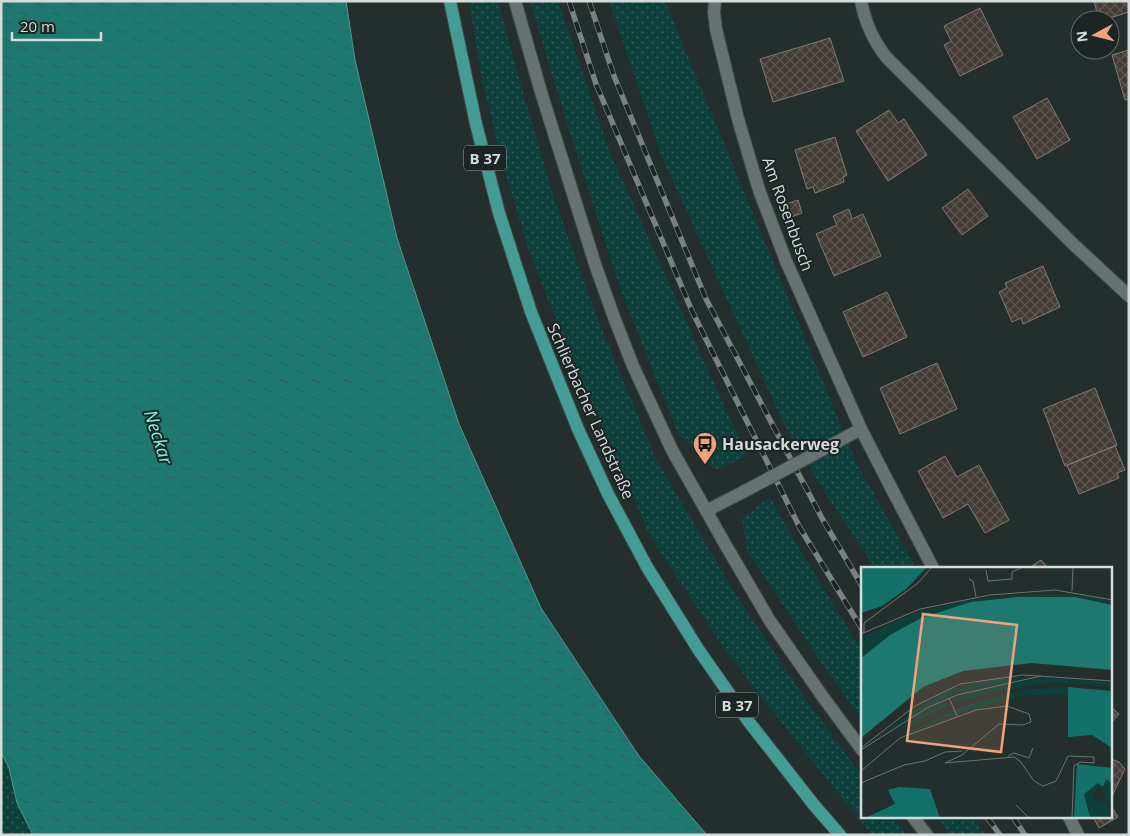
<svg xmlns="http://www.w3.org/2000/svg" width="1130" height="836" font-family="'Open Sans',sans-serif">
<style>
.grass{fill:url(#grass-dots)}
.water{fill:url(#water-ripples);stroke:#549690}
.building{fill:url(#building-cross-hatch);stroke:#837974}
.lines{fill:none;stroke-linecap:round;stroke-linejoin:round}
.street-casing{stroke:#414a49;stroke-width:14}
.primary-casing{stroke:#414a49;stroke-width:14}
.street{stroke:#677371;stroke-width:12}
.primary{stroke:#449d94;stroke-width:12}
.rail-casing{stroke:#7a8281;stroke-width:5.5}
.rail{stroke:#1b2523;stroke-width:4;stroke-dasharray:11;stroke-linecap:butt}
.street-bridge-casing{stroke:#414a49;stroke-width:14;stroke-linecap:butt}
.street-bridge{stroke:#677371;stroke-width:12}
.labels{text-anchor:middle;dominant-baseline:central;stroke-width:4;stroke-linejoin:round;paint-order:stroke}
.shield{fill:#1b2523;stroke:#9da4a3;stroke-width:1}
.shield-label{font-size:15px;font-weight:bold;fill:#d5dbda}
.street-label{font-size:16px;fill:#d5dbda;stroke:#1b2523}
.poi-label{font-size:16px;font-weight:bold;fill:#d5dbda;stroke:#1b2523;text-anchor:start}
.water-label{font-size:18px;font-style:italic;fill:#7af6e7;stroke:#1b2523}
.inset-road{fill:none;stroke:#6b7472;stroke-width:1}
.view{fill:#f0a279;fill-opacity:0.15;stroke:#f0a279;stroke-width:2.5}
.inset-edge{fill:none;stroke:#d5dbda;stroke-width:2.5}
</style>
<defs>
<pattern id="grass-dots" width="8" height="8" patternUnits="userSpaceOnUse" patternTransform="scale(1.25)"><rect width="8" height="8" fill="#0e403b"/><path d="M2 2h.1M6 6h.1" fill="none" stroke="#305b57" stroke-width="1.8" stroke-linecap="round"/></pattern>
<pattern id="water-ripples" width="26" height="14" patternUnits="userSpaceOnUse" patternTransform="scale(1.25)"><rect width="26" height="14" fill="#1d7970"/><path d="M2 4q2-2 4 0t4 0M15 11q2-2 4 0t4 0" fill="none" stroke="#2d605b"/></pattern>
<pattern id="building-cross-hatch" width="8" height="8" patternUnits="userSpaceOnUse" patternTransform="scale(1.25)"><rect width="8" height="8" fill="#433b36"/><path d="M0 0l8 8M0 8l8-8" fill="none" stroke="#5d5752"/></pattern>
</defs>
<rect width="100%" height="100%" fill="#242f2d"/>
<path class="grass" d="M469,1H498L515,64L554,198L600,325L656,459L732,588L805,698L862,776V817H893L907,835H872L792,736L725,650L650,536L562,334L528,249L501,158L481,75Z
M530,1H558L609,150L747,456L716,470L678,433L621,291L561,105Z
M609,1H665L857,464L916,568H875L827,496L784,424L663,160Z
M770,497L794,540L862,651V719L822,664L747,551L742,518Z
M1,752L9,768L17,803L33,835H1Z
M937,817H973L986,835H950Z"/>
<path class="water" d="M1,1H346L355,60L397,238L459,424L541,608L639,756L707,835H33L17,803L9,768L1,752Z"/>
<path class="building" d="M1094,1H1129V12L1103,20H1099Z
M980,8L1003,55L960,76L944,45L951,41L944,26Z
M830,38L844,81L773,102L760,59Z
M1129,50V99L1125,100L1112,55Z
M1047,98L1070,140L1037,159L1013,117Z
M889,110L898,123L904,119L927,155L888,181L856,131Z
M835,137L847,175L843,177L844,182L815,193L813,187L807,189L795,150Z
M968,189L988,216L962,235L942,208Z
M798,200L802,213L789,218L784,205Z
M849,209L852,219L863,214L881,256L834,276L816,234L837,225L833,216Z
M1043,266L1060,307L1023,324L1021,318L1012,322L999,292L1007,288L1005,283Z
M887,292L907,337L863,357L843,312Z
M937,363L957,409L900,434L880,388Z
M1095,388L1117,445L1065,466L1043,409Z
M1115,446L1125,470L1117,473L1119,478L1079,494L1067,465Z
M945,456L957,477L979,465L1009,520L985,533L968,504L943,518L918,471Z
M1041,560L1048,568H1029Z
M1111,707L1119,714L1111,723Z
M1111,759L1119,762L1125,769L1111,798Z
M1111,806L1118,817L1099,828L1093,817H1111Z"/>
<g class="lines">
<defs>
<path id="street" d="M515,1L541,92L596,267L615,320L633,366L672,450L725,544L770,621L823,697L862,750
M715,1L714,12L716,29L738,119L759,190L786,261L861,429L884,474L933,568
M861,1C865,22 874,42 887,58L1071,242L1129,296
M822,450L861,429
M706,511L743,492
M913,817L927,835
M1069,817L1078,835"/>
<path id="primary" d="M450,1L476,124L499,213L531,312L578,429L608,494L647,567L698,649L749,722L814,805L840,835"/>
</defs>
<use href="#street" class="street-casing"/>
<use href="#primary" class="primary-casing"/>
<use href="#street" class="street"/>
<use href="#primary" class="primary"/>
<defs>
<path id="rail" d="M569,1L596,84L692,311L800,528L862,629
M589,1L614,76L706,299L823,520L862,586
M987,817L1000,835
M1013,817L1025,835"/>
</defs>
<use href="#rail" class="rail-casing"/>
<use href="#rail" class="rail"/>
<defs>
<path id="street-bridge" d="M743,492L822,450"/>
</defs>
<use href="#street-bridge" class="street-bridge-casing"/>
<use href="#street-bridge" class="street-bridge"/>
</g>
<defs>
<symbol id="bus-pin" viewBox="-11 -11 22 30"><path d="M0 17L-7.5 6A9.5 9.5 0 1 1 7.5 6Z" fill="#f0a279" stroke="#1b2523"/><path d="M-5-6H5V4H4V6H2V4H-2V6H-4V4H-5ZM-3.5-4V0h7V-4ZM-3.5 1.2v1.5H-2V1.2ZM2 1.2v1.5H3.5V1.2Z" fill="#111"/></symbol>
</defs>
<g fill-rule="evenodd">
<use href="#bus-pin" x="691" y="430" width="28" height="38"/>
</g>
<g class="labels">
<g class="shield">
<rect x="464" y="145.5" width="42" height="25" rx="4"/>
<rect x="716" y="692.5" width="42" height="25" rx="4"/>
</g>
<g class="shield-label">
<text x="485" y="158">B 37</text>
<text x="737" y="705">B 37</text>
</g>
<g class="street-label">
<text transform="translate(788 214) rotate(70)">Am Rosenbusch</text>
<text transform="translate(591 411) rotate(66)">Schlierbacher Landstraße</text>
</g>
<g class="poi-label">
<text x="722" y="444">Hausackerweg</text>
</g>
<g class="water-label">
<text transform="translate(159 437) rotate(72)">Neckar</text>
</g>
</g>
<g transform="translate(861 567)">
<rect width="251" height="251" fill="#242f2d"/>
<path d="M187,26L230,30L251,36V38L214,30L187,29L110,35L60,51L29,68L0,91V71L53,46L108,33ZM186,110L251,116V119L190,115L130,125L94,136L93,132L114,124ZM168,111L95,126L21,167L49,146L86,124L131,112ZM207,120V128H163L92,148L34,172L97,141L129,131L170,122ZM87,134L89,138L35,165L58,148Z" fill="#0e403b"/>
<path d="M0,0H66L45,22L21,39L0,46ZM207,120L251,124V181L231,168L207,170ZM216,197L251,201V218L247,213L241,220L237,217L230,225L233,251H213ZM38,220L69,222L79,251H4L34,237L27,223Z" fill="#127269"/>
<path d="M245,213L251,218V251L249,236L242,228L245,224L238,219L231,227L236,235L242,233L247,236L248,251H229L223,227L237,216L242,220Z" fill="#0e403b"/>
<path d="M157,30H214L251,38V103L171,96L102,104L62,120L0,171V91L29,68L60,51L110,35Z" fill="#1d7970"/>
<path class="inset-road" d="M125,3L127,14L151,12V5L162,0H195M108,12L112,14L115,30M211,24L212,0M3,66V56L57,16L71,0M0,67L59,42L129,28L194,23L252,33M88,131L96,149M0,181L54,139L99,117L162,108L252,114M0,183L66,141L96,128L180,109M147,189L153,186L168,191L172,181M0,204L39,171L115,143L146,139L168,147L170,155L162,158L138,157L101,188L84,196L153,190L159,194L173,214L182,219L195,214L207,189L233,190V196L219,195L213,199L211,251M0,216L43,198L64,194L84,185L101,184M155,238L168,251M145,251H165"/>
<path class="view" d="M62,47L156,58L140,185L46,174Z"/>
<rect width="251" height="251" class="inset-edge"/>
</g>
<rect width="1130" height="836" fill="none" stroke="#d5dbda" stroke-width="5"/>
<g transform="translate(1095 35) rotate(263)"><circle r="24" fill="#1b2523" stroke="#656e6c"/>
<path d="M0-4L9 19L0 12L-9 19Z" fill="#f0a279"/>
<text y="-8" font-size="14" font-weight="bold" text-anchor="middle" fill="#d5dbda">N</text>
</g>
<path d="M12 32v8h89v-8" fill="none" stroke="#d5dbda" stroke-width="2.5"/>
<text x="20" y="32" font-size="15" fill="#d5dbda" stroke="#1b2523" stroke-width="4" paint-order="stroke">20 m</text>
</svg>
